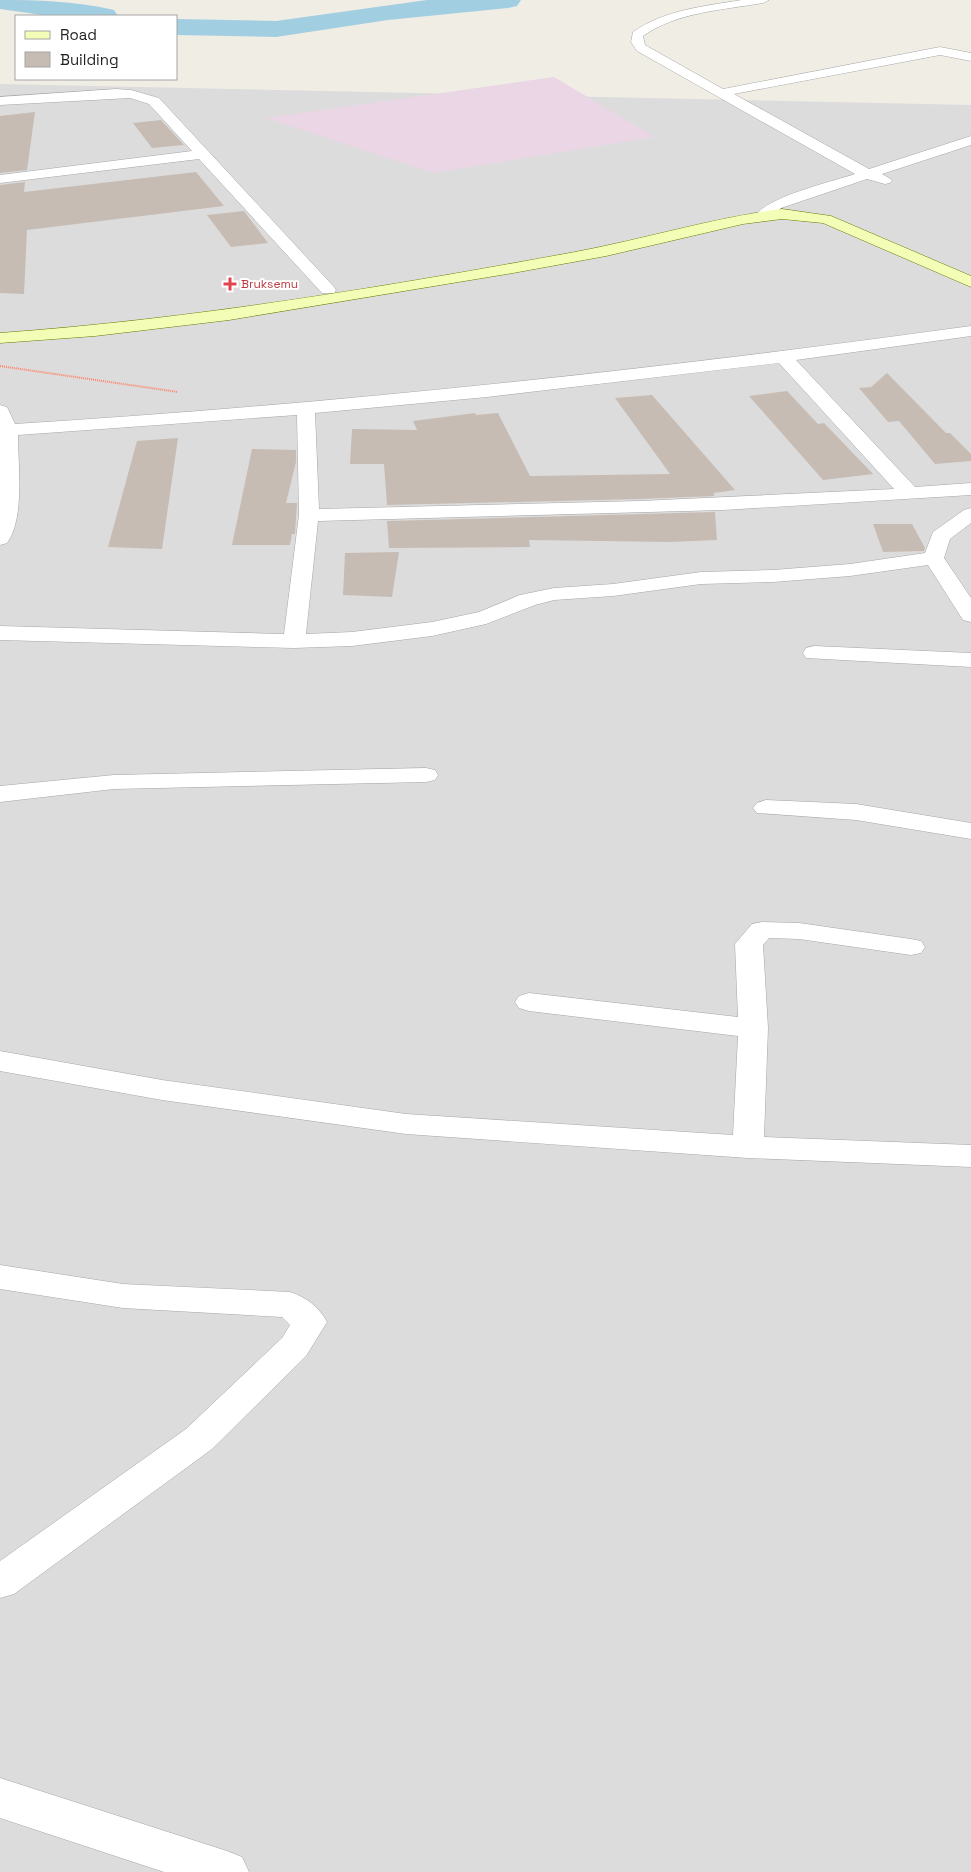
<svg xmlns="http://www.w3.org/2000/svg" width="971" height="1872" font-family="'Space Grotesk',sans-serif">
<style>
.residential{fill:#dddcdc}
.industrial{fill:#ead6e5}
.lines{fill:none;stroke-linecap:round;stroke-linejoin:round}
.river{fill:#a2cee1;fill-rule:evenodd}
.building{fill:#c6bcb4}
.street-casing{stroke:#a6a6a6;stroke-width:1}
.secondary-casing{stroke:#657c00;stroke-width:1}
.path{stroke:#ff8367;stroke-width:2;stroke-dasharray:1 1;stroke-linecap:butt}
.street{fill:#fff;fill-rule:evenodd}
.secondary{fill:#f4fdb6;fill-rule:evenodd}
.health-dot{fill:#e0444e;stroke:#fff;stroke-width:2}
.labels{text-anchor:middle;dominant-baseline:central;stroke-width:4;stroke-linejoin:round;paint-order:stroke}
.far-health-label{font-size:12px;fill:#be3a42;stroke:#fff;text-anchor:start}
</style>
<rect width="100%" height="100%" fill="#f0ede5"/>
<path class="residential" d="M0,84L971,105V1872H0Z"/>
<path class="industrial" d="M554,77L655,137L433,173L266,118Z"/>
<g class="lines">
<path class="river" d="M0,0C38,0 76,1 114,10L118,16H49L0,9Z
M427,0H521L517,6L508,8L388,20L276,37L176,35V19L276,21Z"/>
</g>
<path class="building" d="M35,112L27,170L0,173V116Z
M161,120L184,145L152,148L133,123Z
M196,172L224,206L27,230L24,294L0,293V185L25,182L24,192Z
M244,211L268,243L231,247L207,215Z
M887,373L946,433H950L971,454V461L935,464L899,421L888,422L859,388L871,387Z
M787,391L818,424L824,423L873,474L823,480L749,396Z
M652,395L735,490L714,493V496L640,499L387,505L384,464H350L352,429L417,430L413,421L475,413L476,415L498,413L530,476L670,474L615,398Z
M178,438L162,549L108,547L137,441Z
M252,449L296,450V462L286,503H297L295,534H292L290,545H232Z
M715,512L717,540L670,542L529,540L530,547L389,548L387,521Z
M873,524H912L925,548L924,551L883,552Z
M399,552L392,597L343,595L345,553Z"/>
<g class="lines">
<defs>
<path id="street" d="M742,0H769L763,3C723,10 677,12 643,36L645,45L723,89L940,47L971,53V61L940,55L734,94L869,169L971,136V145L882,174L892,180L890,183L885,184L867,179L781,208L769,218H759L756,215C770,196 831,182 855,174L637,51L631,42L633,32C664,10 705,6 742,0Z
M116,89L131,90L159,98L334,287L336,290L334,293H322L199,159L0,183V175L192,151L149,104L130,98L0,105V97Z
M971,326V336L796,360L915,487L971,483V495L723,510L318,521L306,634L352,632L432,622L479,612L520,595L554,588L613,584L701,572L773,570L850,564L925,553L933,532L964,510L971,508V523L950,539L944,558L971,598V622L963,620L928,565L850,576L773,582L701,584L613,596L554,600L535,605L486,624L432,636L352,646L294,648L0,640V626L284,634L299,515L297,415L18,435C18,465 25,518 7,543L0,545V405L7,407L15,424C335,404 653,370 971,326ZM779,363L894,489L640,501L319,509L315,413L487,397Z
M814,646L971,653V667L806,658L803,653L806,648Z
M426,768L435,770L438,775L435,780L426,782L114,789L0,802V786L114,775Z
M766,800L856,804L971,823V839L856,820L757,813L753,808L757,803Z
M762,922L799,923L911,939L921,941L925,947L921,953L911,955L799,939L769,938L763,945L768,1028L764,1137L971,1145V1167L748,1158L406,1134L162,1100L0,1071V1051L162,1080L406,1114L733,1135L738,1036L529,1011L519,1008L515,1002L519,996L529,993L738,1017L735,944L752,924Z
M0,1265L123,1284L290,1292C306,1297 319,1307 327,1322L306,1356L212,1449L14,1594L0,1598V1561L186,1429L282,1338L290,1325L282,1317L123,1308L0,1289Z
M0,1778L227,1851L242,1857L249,1872H164L0,1818Z"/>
<path id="secondary" d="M782,209L831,216L971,276V287L823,223L782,219L743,224L606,256L513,273L229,320L95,336L0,343V333C193,319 385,287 575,252C645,239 712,218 782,209Z"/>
</defs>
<use href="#street" class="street-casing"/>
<use href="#secondary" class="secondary-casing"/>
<path class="path" d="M0,366L178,392"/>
<use href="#street" class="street"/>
<use href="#secondary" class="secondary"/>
</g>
<path class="health-dot" d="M227.5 276.5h5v5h5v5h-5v5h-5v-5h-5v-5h5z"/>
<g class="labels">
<g class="far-health-label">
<text x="241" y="284">Bruksemu</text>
</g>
</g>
<rect x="15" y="15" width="162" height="65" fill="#ffffff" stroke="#a5a5a5"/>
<rect x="25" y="31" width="25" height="8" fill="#f4fdb6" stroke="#a5a5a5"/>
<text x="60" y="40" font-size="15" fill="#1f1f1f">Road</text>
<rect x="25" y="52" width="25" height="15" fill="#c6bcb4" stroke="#a5a5a5"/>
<text x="60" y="65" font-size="15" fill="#1f1f1f">Building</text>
</svg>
